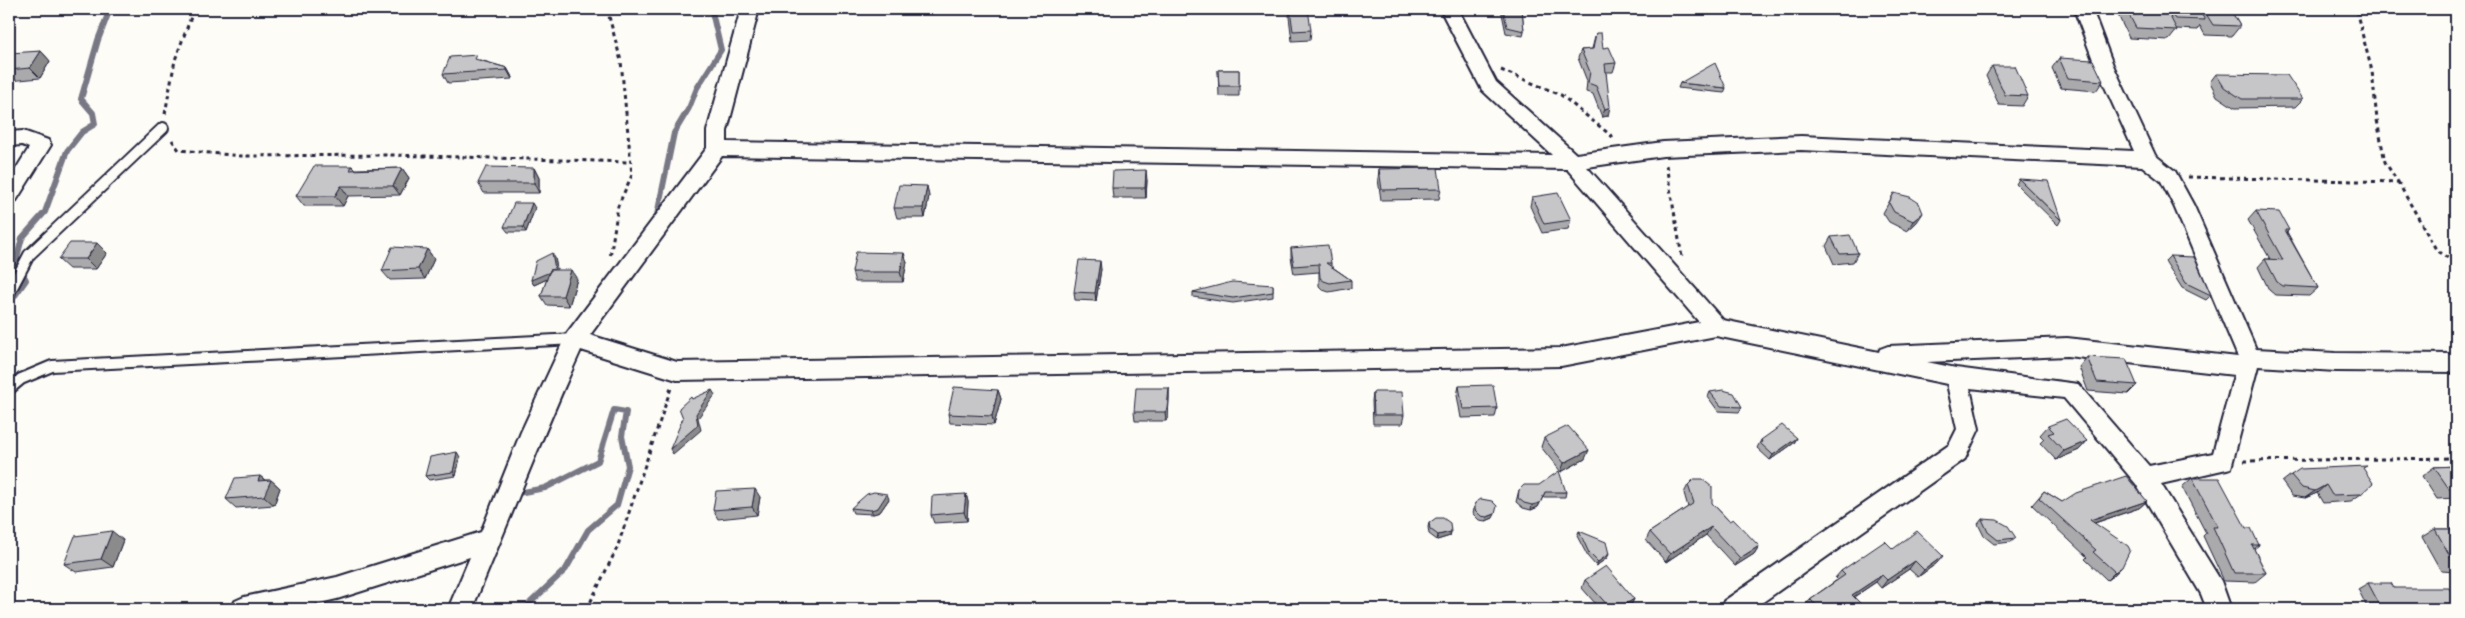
<svg xmlns="http://www.w3.org/2000/svg" width="2465" height="618" font-family="Sriracha,sans-serif">
<style>
.lines{fill:none;stroke-linecap:round;stroke-linejoin:round}
.stream{stroke:#787885;stroke-width:6}
.lane-casing{stroke:#22223b;stroke-width:14}
.street-casing{stroke:#22223b;stroke-width:4}
.path{stroke:#22223b;stroke-width:3;stroke-dasharray:4 4;stroke-linecap:butt}
.lane{stroke:#fdfcf7;stroke-width:10}
.street{fill:#fdfcf7;fill-rule:evenodd}
.wall{fill:#aaaaac;stroke:#22223b}
.shaded-wall{fill:#8b8b8c;stroke:#22223b}
.building{fill:#c6c6c8;stroke:#22223b}
</style>
<rect width="100%" height="100%" fill="#fdfcf7"/>
<filter id="ink" filterUnits="userSpaceOnUse"><feTurbulence type="fractalNoise" baseFrequency=".02" numOctaves="2"/><feDisplacementMap in="SourceGraphic" scale="10" xChannelSelector="R" yChannelSelector="G"/><feConvolveMatrix kernelMatrix="1 2 1 2 8 2 1 2 1" color-interpolation-filters="sRGB"/></filter>
<g filter="url(#ink)">
<g class="lines">
<path class="stream" d="M657,215L674,133L689,108L697,88L721,50L712,12L714,9
M9,304L26,280L16,261L22,238L45,212L67,151L82,132L95,124L93,113L81,99L98,40L110,9
M513,494L545,488L598,461L614,410L626,412L622,436L628,466L617,505L588,530L566,569L530,603L527,609"/>
<defs>
<path id="lane" d="M9,293L29,255L163,128
M9,389L21,379L52,366L575,339"/>
<path id="street" d="M741,9H759L727,131V142L1552,155L1482,90L1440,9H1458L1496,82L1576,154L1663,142L1801,136L2134,151L2095,65L2074,9H2092L2113,65L2155,155L2175,171L2194,206L2256,349L2336,353L2456,354V372L2336,371L2258,366L2231,468L2161,484L2221,581L2231,609H2207L2201,594L2136,484L2064,398L1970,388L1979,429L1965,459L1753,609H1721L1724,601L1949,445L1957,429L1947,384L1716,336L1561,366L677,380L581,350C542,435 509,523 472,609H448L470,557L337,599L293,609H232L235,601L244,597L337,577L481,532L521,432L567,333L707,148V131ZM1801,150L2142,166L2161,181L2174,206L2238,357L2067,338L1888,346L1880,349L1879,352L1723,320L1587,167L1663,156ZM722,156L1567,169L1699,322L1561,348L677,362L590,335ZM2067,356L2234,375L2213,453L2149,466L2078,384L1956,368L1927,362Z
M23,131L48,140L51,145L16,201L9,203V180L29,148L22,145L9,146V132Z"/>
</defs>
<use href="#lane" class="lane-casing"/>
<use href="#street" class="street-casing"/>
<path class="path" d="M607,9L621,61L632,175L618,206L610,258
M1501,70L1561,95L1614,138
M165,114L175,60L194,9
M172,140L179,150L242,156L391,155L630,162
M1666,165L1682,257
M2188,177L2398,182L2385,162L2377,120L2372,71L2358,18V9
M2398,182L2437,251L2456,263
M2244,461L2456,458
M587,609L617,548L671,388"/>
<use href="#lane" class="lane"/>
<use href="#street" class="street"/>
</g>
<path class="wall" d="M1290,9L1311,30L1310,40L1292,41L1289,17Z
M1501,9H1522L1524,31L1523,36L1506,33Z
M2122,9H2198L2200,12L2202,9H2230L2240,26L2232,36L2205,35L2200,26L2198,30L2176,29L2177,30L2169,40L2129,38L2118,15Z
M1596,33L1603,48L1616,63L1613,72H1606L1608,116L1602,117L1593,94L1586,92L1587,81L1578,58L1581,50L1592,49Z
M41,51L50,61L40,78L9,81V56Z
M2059,58L2103,81L2096,91L2061,88L2052,68Z
M480,60L507,68L512,77V79L448,83L443,74Z
M1992,66L2028,96L2022,106L1999,105L1986,76Z
M1218,70H1239V96H1219Z
M2216,74L2303,99L2295,107L2235,108L2217,96L2210,82Z
M1680,83L1726,88L1724,93L1678,88Z
M352,166L355,169L402,168L409,178L400,195L348,196L343,206H304L296,196Z
M534,168L539,178V193H484L478,183Z
M1379,169L1441,189L1439,199L1381,200L1378,179Z
M2019,179L2061,220L2058,225L2016,184Z
M1147,180L1146,198H1113L1112,188Z
M1894,193L1917,222L1907,231L1889,222L1883,213Z
M929,196L925,218H897L894,208Z
M1532,197L1571,220L1568,229L1542,233L1530,206Z
M535,208L526,232H508L504,227Z
M2256,211L2289,230L2287,232L2318,288L2309,296L2275,295L2269,290L2258,267L2265,259H2270L2248,220Z
M1831,237L1858,253L1853,262L1834,264L1826,246Z
M1291,248L1331,263V266L1351,280V288L1329,292L1323,290L1319,286V272L1294,274L1291,257Z
M427,249L434,259L425,279L390,280L382,271Z
M107,253L96,269H69L58,259Z
M2170,256L2211,295L2206,300L2182,288L2165,261Z
M555,258L557,270L577,279L569,306L547,305L541,296L547,279L534,285L531,280Z
M907,262L903,282H855L852,272Z
M1101,269L1096,301L1075,300L1074,292Z
M1273,285V297L1233,303L1193,297V292Z
M2087,357L2137,385L2128,394L2088,391L2079,367Z
M1459,386L1497,408L1495,417L1461,418L1457,395Z
M1169,388V398L1168,418L1166,421H1135L1134,412Z
M998,390L1001,399L994,425L950,423L948,414Z
M1373,392L1404,415L1402,424H1373L1372,401Z
M1710,392L1742,407L1739,412L1718,411L1708,397Z
M2048,426L2087,441L2079,450L2056,460L2040,443L2044,439L2040,435Z
M1544,438L1585,459L1561,472L1541,447Z
M1797,438L1794,443L1770,460L1757,448L1761,440Z
M460,457L456,476L429,480L425,476Z
M2456,466V498L2437,499L2422,476L2434,467Z
M2363,468L2361,494L2351,501L2323,503L2317,493L2305,498L2292,496L2282,482L2291,475Z
M260,476L265,480H271L280,488L274,505L236,508L226,499Z
M2192,478L2246,528L2259,545L2254,549L2266,573L2255,582L2224,581L2203,536L2206,533L2182,487Z
M1688,485L1712,503L1729,521L1759,546L1754,554L1735,566L1706,535L1666,562L1646,540L1650,532L1688,507L1684,493Z
M1519,490L1566,492L1565,497H1543L1538,507L1531,510L1523,508L1516,502Z
M2044,491L2062,502L2147,501L2139,508L2095,523L2122,567L2114,575L2107,580L2085,559L2087,557L2032,505Z
M966,494L968,502L967,521L934,523L931,515Z
M760,497L757,515L718,519L713,510Z
M889,499L880,512L873,514L853,513L851,508Z
M1475,503L1493,518L1486,521L1479,520L1473,514Z
M1982,519L2016,538L2011,542L1994,544L1984,536L1978,524Z
M1429,523L1451,532L1450,536L1437,540L1429,534L1428,527Z
M2435,529H2456V572L2441,571L2422,537Z
M1579,531L1609,554L1607,558L1596,566L1588,557L1577,536Z
M123,540L113,567L76,572L64,564Z
M1893,549L1937,563L1918,577L1909,569L1881,588L1876,582L1854,597L1864,607L1862,609H1807L1805,606L1810,599L1837,580L1835,578L1841,571Z
M1585,580L1634,599L1630,607L1626,609H1600L1582,588Z
M2368,583L2394,588L2456,600V609H2368L2358,589Z"/>
<path class="shaded-wall" d="M41,51L50,61L40,78L30,68Z
M507,68L512,77V79L507,70Z
M1610,107L1608,116L1602,117L1605,109Z
M402,168L409,178L400,195L393,186Z
M534,168L539,178V193L534,183Z
M1146,170L1147,180L1146,198L1145,188Z
M341,186L348,196L343,206L335,196Z
M927,186L929,196L925,218L923,208Z
M532,203L535,208L526,232L523,227Z
M1923,213L1917,222L1907,231L1913,221Z
M97,243L107,253L96,269L86,259Z
M427,249L434,259L425,279L418,269Z
M552,253L555,258L558,274L534,285L531,280Z
M904,253L907,262L903,282L900,272Z
M1100,261L1101,269L1096,301L1095,293Z
M571,270L577,279L569,306L563,296Z
M1169,388V398L1168,418L1166,421L1165,412Z
M712,390L715,395L698,418L701,430L673,454L670,449Z
M998,390L1001,399L994,425L992,416Z
M1797,438L1794,443L1770,460L1773,455Z
M2087,441L2079,450L2056,460L2064,451Z
M1589,450L1585,459L1561,472L1564,463Z
M457,452L460,457L456,476L453,472Z
M260,476L269,484L271,480L280,488L274,505L264,496L258,481Z
M2326,485L2317,493L2305,498L2315,491Z
M755,489L760,497L757,515L752,507Z
M1545,492L1538,507L1531,510L1532,505Z
M887,494L889,499L880,512L873,514L871,510Z
M966,494L968,502L967,521L964,512Z
M2147,501L2139,508L2082,527L2090,520Z
M9,513L12,516L9,525Z
M1495,514L1493,518L1486,521L1487,517Z
M1711,527L1706,535L1666,562L1670,554Z
M112,531L123,540L113,567L101,559Z
M1451,532L1450,536L1437,540L1438,535Z
M1759,546L1754,554L1735,566L1740,558Z
M1609,554L1607,558L1596,566L1598,562Z
M1943,556L1937,563L1918,577L1924,570Z
M1915,561L1909,569L1881,588L1887,580Z
M2122,567L2114,575L2107,580L2115,572Z
M1882,575L1876,582L1846,602L1852,595Z
M1634,599L1630,607L1626,609H1618Z"/>
<path class="building" d="M1290,9H1308L1311,30L1293,31Z
M1503,9H1522L1524,31L1507,27Z
M2126,9H2166L2177,30L2136,28Z
M2168,9H2198L2205,20L2175,19Z
M2203,9H2230L2240,26L2213,25Z
M1596,33H1601L1603,48L1609,47L1616,63L1605,64L1610,107L1605,109L1596,86L1588,83L1590,72L1581,50L1593,49Z
M41,51L30,68L9,70V56L10,53Z
M477,55L475,59L507,68V70L443,74L450,57Z
M2059,58L2093,60L2103,81L2068,78Z
M1715,63L1726,88L1680,83Z
M1992,66H2015L2028,96L2005,95Z
M1218,70H1239V86H1219Z
M2216,74L2287,75L2303,99H2242L2224,87Z
M314,166H352L350,170L402,168L393,186H341L335,196H296Z
M486,167L534,168V183H478Z
M1438,168L1441,189L1382,190L1379,169Z
M1146,170L1145,188H1112L1113,171Z
M2019,179L2048,181L2061,220Z
M899,185L927,186L923,208H894Z
M1558,193L1571,220L1544,224L1532,197Z
M1894,193L1910,197L1919,203L1923,213L1913,221L1894,212L1889,203Z
M514,203H532L523,227H504Z
M2256,211L2279,212L2289,230H2285L2318,288L2283,286L2277,282L2265,259L2283,260Z
M1850,235L1858,253L1840,254L1831,237Z
M70,243H97L86,259H58Z
M1328,245L1331,263H1326L1351,280L1330,283L1324,281L1320,278L1319,264L1294,266L1291,248Z
M392,247L427,249L418,269L382,271Z
M856,252L904,253L900,272H852Z
M552,253L555,269L550,270V272L531,280L536,261Z
M2170,256L2194,257L2211,295L2186,283Z
M1079,260L1100,261L1095,293L1074,292Z
M550,270H571L563,296H541Z
M1232,282L1273,285V292L1233,298L1193,292Z
M2087,357L2126,359L2137,385L2097,382Z
M1493,385L1497,408L1463,409L1459,386Z
M954,387L998,390L992,416L948,414Z
M1136,388H1169L1167,409L1165,412H1134Z
M712,390L696,414L698,425L670,449L683,418L679,408L691,397L692,399Z
M1723,390L1734,393L1742,407L1721,406L1710,392Z
M1373,392H1402L1404,415H1374Z
M2066,419L2087,441L2064,451L2048,434L2054,432L2048,426Z
M1782,425L1797,438L1773,455L1760,443L1762,442L1761,440Z
M1568,426L1589,450L1564,463L1544,438Z
M457,452L453,472L425,476L430,457Z
M2367,466L2363,468L2373,483L2361,494L2332,495L2326,485L2315,491L2302,488L2291,475L2300,469Z
M2456,466V490H2450L2434,467Z
M1559,471L1566,492H1545L1540,503L1532,505L1524,503L1518,498L1519,490L1524,485H1539Z
M260,476L258,481L271,480L264,496L226,499L235,478Z
M2126,476L2147,501L2090,520L2128,546L2130,550L2122,567L2115,572L2093,552L2096,550L2039,498L2044,491L2062,502L2076,493Z
M2192,478H2219L2246,528H2251L2259,545H2252L2266,573H2234L2213,527H2218Z
M1694,479H1702L1712,487V503L1729,521L1733,519L1759,546L1740,558L1711,527L1670,554L1650,532L1694,503L1688,485Z
M755,489L752,507L713,510L716,491Z
M874,492L887,494L878,508L871,510L851,508L867,494Z
M966,494L964,512L931,515L932,496Z
M1481,499L1492,501L1497,506L1495,514L1487,517L1481,516L1475,510V503Z
M1436,518H1443L1450,523L1451,532L1438,535L1430,529L1429,523Z
M1982,519L1997,520L2008,526L2016,538L1998,540L1988,532Z
M2435,529H2456V563H2454Z
M112,531L101,559L64,564L75,536Z
M1579,531L1606,542L1609,554L1598,562L1589,553Z
M1917,531L1943,556L1924,570L1915,561L1887,580L1882,575L1852,595L1864,607L1861,609H1820L1810,599L1845,575L1841,571L1885,541L1893,549Z
M1606,566L1634,599L1618,609H1611L1585,580Z
M2368,583H2391L2394,588H2449L2456,600V607H2404L2405,609H2382Z
M1551,604L1556,609H1543Z
M2272,608L2301,609H2272Z"/>
</g>
<rect width="2465" height="618" fill="none" stroke="#fdfcf7" stroke-width="30"/>
<rect x="15" y="15" width="2435" height="588" fill="none" stroke="#22223b" stroke-width="2" filter="url(#ink)"/>
</svg>
